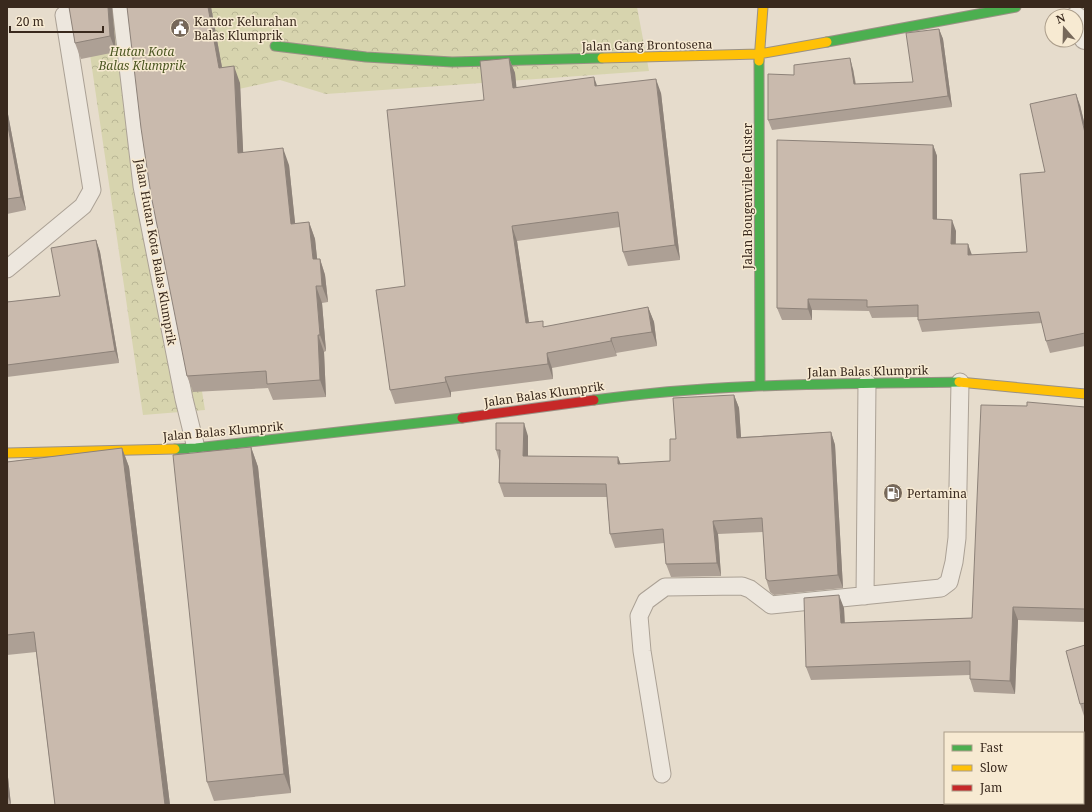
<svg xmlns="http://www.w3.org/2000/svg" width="1092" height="812" font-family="'Noto Serif',serif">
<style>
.park{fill:url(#park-crowns)}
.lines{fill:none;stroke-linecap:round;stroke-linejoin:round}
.lane-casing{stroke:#aba195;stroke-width:19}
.street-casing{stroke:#aba195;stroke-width:24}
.fast-casing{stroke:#9a9185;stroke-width:11}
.slow-casing{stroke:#9a9185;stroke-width:11}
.jam-casing{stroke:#9a9185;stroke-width:11}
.lane{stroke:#ede7de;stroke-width:17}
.street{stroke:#ede7de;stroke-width:22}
.fast{stroke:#4caf50;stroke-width:9}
.slow{stroke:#ffc107;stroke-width:9}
.jam{stroke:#c62828;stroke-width:9}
.wall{fill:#ada095}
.shaded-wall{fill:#8d8279}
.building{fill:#c9baad;stroke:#8d8279}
.labels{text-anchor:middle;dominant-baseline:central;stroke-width:3;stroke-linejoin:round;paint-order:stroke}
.poi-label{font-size:12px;fill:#39291d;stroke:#f7ead2;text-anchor:start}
.street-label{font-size:12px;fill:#39291d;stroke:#f7ead2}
.park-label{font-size:12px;font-style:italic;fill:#4c5723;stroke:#f7ead2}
</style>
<defs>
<pattern id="park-crowns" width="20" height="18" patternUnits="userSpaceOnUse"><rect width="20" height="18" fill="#d7d4ae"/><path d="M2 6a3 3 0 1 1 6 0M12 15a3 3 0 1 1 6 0" fill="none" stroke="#b9b695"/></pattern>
</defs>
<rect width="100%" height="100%" fill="#e6dccc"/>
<path class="park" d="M83,7H637L649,71L326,94L280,80L157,107L205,410L143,415Z"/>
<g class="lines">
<defs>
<path id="lane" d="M121,7L142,186L184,399L196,448
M7,269L83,206L92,190L64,15
M865,596L867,383
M662,774L642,651L639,616L646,601L665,587L742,586L750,589L771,605L941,588L949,582L954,562L957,538L960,382"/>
<path id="street" d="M1076,18L1085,38"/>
<path id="fast" d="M827,42L1016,7
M275,46L366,57L452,62L602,58
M759,61L760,386
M594,400C715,383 837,384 959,382
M175,449L196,448L462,418"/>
<path id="slow" d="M602,58L759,54L827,42
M759,61L763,7
M959,382L1085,394
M7,453L175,449"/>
<path id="jam" d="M462,418L594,400"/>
</defs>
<use href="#lane" class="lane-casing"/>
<use href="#street" class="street-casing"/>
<use href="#fast" class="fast-casing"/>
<use href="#slow" class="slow-casing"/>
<use href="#jam" class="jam-casing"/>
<use href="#lane" class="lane"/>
<use href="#street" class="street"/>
<use href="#fast" class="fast"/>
<use href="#slow" class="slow"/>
<use href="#jam" class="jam"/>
</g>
<path class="wall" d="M68,7H112L116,52L81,59L75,43L70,8Z
M127,7H211L222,67L240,83L243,153L289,165L295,224L309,222L315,239L317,259H320L325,275L328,302L322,303L326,351L324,352L326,397L273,400L268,388L193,392L187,376Z
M939,29L943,39L952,107L772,130L768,120L794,75L853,69L856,84L913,82Z
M509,58L515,73L516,87L597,86L661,93L680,260L628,266L623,252L620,227L517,241L529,322L545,327L648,307L654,322L657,346L616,353L617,356L552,368L553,379L451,392V397L395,404L390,390L405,286Z
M1080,105L1085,126V346L1050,353L1046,341L1042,323L922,332L918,320V317L872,318L869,311L812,310V320H782L777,308L933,145L937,156V219L956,231V244H968L971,255L1027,252L1045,172Z
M7,109L26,210L7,214Z
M96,240L100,252L119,363L7,377V302L60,296Z
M734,395L739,408L741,437L831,432L835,445L843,588L774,595L770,592L766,579L763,532L718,534L721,576L671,577L666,564L664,543L615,548L610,534L607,497H504L499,483V460L496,450L528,436V456L620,464L670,461L676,439Z
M1085,407V622L1018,620L1015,694L974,692L970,679V675L811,680L806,667L844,608L845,623L972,618Z
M251,447L258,467L291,793L214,801L207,782Z
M122,448L129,467L170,805H55L36,652L7,655V462Z
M1085,645V715L1084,716L1080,704Z
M7,768L11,805H7Z"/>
<path class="shaded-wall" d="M108,7H112L116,52L110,36Z
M208,7H211L225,84L219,68Z
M939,29L943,39L952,107L948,96Z
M509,58L515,73L518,102L513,88Z
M850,58L853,69L857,95L854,84Z
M234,66L240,83L244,170L238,153Z
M594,77L599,91L595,86Z
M656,79L661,93L680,260L675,245Z
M1076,94L1080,105L1085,126V133Z
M7,109L26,210L21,197L7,121Z
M933,145L937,156V230L933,219Z
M283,148L289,165L297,241L291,224Z
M952,220L956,231L955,255L951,244Z
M309,222L315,239L319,276L313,259Z
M512,226L517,241L531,337L526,323Z
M96,240L100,252L119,363L115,351Z
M968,244L972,255H968Z
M320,259L325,275L328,302L322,286Z
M316,286L322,303L326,351L320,335Z
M808,299L812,310V320L808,309Z
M648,307L654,322L657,346L652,332Z
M318,335L324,352L326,397L320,380Z
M611,338L617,356L611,341Z
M547,353L552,368L553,379L548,364Z
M445,377L451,392V397L446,382Z
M734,395L739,408L742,451L737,438Z
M524,423L528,436V469L523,456Z
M831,432L835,445L843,588L838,575Z
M251,447L258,467L291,793L284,774Z
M122,448L129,467L170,805H165Z
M618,457L623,470L618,464Z
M713,521L718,534L721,576L717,563Z
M839,595L844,608L845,636L841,623Z
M1013,607L1018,620L1015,694L1010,681Z
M7,768L11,805L7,794Z"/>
<path class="building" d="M69,7H108L110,36L75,43Z
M127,7H208L219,68L234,66L238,153L283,148L291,224L309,222L313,259H320L322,286H316L320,335H318L320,380L267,384L266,371L187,376L151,195L141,128Z
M939,29L948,96L768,120V74L794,75V65L850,58L854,84L913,82L906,33Z
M509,58L513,88L594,77L595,86L656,79L675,245L623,252L618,212L512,226L526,323L543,321V327L648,307L652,332L611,338V341L547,353L548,364L445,377L446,382L390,390L376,290L405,286L387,110L484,100L480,61L501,59Z
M1076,94L1085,133V333L1046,341L1039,312L918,320V305L867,307V300L808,299V309L777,308V140L933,145V219L952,220L951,244H968V255L1027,252L1020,174L1045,172L1030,104Z
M7,121L21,197L7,199Z
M96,240L115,351L7,365V302L60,296L51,248Z
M734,395L737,438L831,432L838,575L769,581L766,579L762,518L713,521L717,563L666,564L663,529L610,534L606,484L499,483L500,450H496V423H524L523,456L618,457V464L670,461V439H676L673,398Z
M1027,402L1085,407V609L1013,607L1010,681L970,679V661L806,667L804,598L839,595L841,623L972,618L981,405L1027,406Z
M251,447L284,774L207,782L173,455Z
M122,448L165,805H55L34,632L7,635V462Z
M1085,645V703L1080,704L1066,651Z
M1083,741H1085V805H1084L1083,777Z"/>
<defs>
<symbol id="civic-disc" viewBox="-11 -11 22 22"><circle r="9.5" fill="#76685a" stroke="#f7ead2"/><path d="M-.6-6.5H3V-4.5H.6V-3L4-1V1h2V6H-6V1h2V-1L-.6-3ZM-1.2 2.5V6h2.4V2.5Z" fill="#fff"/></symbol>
<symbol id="fuel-disc" viewBox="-11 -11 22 22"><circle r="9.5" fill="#76685a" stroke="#f7ead2"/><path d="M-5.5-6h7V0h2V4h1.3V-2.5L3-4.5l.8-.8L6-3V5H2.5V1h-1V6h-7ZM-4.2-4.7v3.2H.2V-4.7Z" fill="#fff"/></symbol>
</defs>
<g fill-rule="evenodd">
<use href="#civic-disc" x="169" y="17" width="22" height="22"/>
<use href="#fuel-disc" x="882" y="482" width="22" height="22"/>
</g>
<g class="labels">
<g class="poi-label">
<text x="194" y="21">Kantor Kelurahan<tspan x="194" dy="14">Balas Klumprik</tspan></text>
<text x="907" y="493">Pertamina</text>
</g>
<g class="street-label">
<text transform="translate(647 45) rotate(-1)">Jalan Gang Brontosena</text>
<text transform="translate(747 196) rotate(-90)">Jalan Bougenvilee Cluster</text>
<text transform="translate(156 252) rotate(80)">Jalan Hutan Kota Balas Klumprik</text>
<text transform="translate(868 371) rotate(-1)">Jalan Balas Klumprik</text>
<text transform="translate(544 394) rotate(-8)">Jalan Balas Klumprik</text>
<text transform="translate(223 431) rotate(-5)">Jalan Balas Klumprik</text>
</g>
<g class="park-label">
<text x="142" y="51">Hutan Kota<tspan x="142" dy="14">Balas Klumprik</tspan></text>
</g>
</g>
<rect width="1092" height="812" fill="none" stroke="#39291d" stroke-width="16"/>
<rect x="944" y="732" width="140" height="72" fill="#f7ead2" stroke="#ab9d8a"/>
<rect x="952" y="745" width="20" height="6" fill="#4caf50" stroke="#ab9d8a"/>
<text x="980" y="752" font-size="12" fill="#39291d">Fast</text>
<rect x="952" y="765" width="20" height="6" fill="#ffc107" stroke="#ab9d8a"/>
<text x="980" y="772" font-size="12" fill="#39291d">Slow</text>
<rect x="952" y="785" width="20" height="6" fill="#c62828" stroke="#ab9d8a"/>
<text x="980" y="792" font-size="12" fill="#39291d">Jam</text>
<g transform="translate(1064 28) rotate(340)"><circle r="19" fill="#f7ead2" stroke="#ab9d8a"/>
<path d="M0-3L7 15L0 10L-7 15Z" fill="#76685a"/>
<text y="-6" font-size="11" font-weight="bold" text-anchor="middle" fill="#39291d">N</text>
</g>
<path d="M10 26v6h93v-6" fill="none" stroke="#39291d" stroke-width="2"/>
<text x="16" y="26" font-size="12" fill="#39291d" stroke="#f7ead2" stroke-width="3" paint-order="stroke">20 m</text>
</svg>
